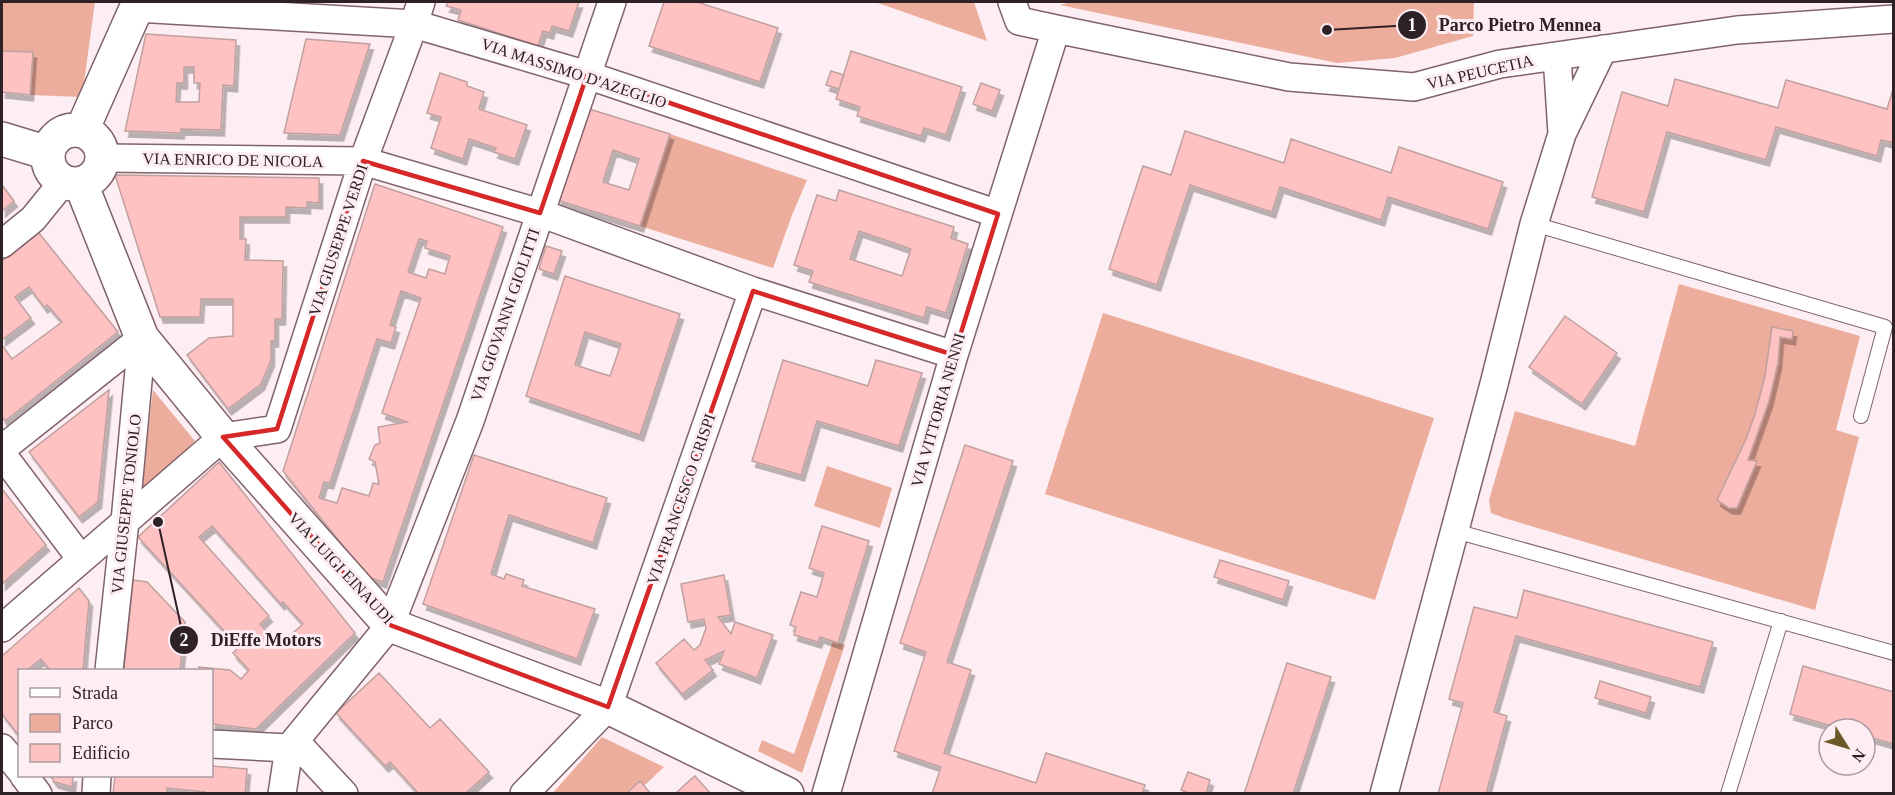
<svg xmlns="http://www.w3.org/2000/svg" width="1895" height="795" font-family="Georgia,serif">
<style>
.green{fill:#edad9c}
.building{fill:#fec2c3;stroke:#c1a0a0;stroke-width:1.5;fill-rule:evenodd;filter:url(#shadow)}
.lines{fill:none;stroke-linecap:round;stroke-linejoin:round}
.lane-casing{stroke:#80636b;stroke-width:16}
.street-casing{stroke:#80636b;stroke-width:30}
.secondary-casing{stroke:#80636b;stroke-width:36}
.lane{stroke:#fff;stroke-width:14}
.street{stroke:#fff;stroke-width:27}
.secondary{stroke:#fff;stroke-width:33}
.marked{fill:none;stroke:#d62828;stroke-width:4.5;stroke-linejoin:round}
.labels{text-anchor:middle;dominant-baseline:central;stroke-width:6;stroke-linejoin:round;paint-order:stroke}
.street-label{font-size:16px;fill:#2f2226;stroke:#fceef2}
.leader{fill:none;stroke:#2f2226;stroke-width:2}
.callout-dot{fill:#2f2226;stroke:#fceef2;stroke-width:2}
.mark-label{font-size:18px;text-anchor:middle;font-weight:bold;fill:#fff}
.callout-label{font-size:18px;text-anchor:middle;font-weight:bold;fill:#2f2226;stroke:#fceef2;stroke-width:6;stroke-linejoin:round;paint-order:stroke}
</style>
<defs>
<filter id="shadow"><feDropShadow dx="3.5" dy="6" stdDeviation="0" flood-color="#0004"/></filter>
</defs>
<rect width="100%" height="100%" fill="#fceef2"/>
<path class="green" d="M2,2H95L82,97L30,95L33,52L2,51Z
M875,2H974L987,41Z
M1070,2H1474L1473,36L1395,58L1337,63L1060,5Z
M670,134L807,180L792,215L773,268L640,226Z
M1679,284L1860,336L1836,430L1859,437L1815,610L1504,518L1491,513L1489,500L1515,411L1635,446Z
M1103,313L1434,418L1375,600L1045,494Z
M153,390L195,441L141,493Z
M827,466L892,488L880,528L814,506Z
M833,641L845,645L802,773L758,751L762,740L794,754Z
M602,737L664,767L644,786L640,781L626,793L552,794Z"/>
<path class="building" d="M448,2H579L569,31L552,26L550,33L543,31L538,46L458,20L461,10L446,6Z
M664,2H697L778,28L760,82L649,46Z
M146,34L236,40L234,86L223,85L221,130L181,129V133L125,131ZM184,67H194V83H200L199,102H176L177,83H184Z
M306,39L370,44L340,135L284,133Z
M2,51L33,52L30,95L2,92Z
M851,51L962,87L946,135L924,128L921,136L857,116L860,107L836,99Z
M831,71L844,75L839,89L826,85Z
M440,73L467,82V86L484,92L479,109L527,125L515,159L494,152L496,148L469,139L463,159L431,148L441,117L427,113Z
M1675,79L1778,108L1786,80L1887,109L1894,86V143L1881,140L1877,156L1776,127L1766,160L1667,132L1644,212L1592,197L1622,92L1668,106Z
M981,83L1000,90L992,111L973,104Z
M586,108L670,134L640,226L557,200ZM613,150L639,159L629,190L603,182Z
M1185,131L1284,163L1291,139L1391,173L1399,147L1503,182L1488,229L1388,197L1381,220L1280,187L1272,212L1190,185L1157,285L1109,269L1143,166L1171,175Z
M115,175L319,178V203L307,202V208L286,207V217H240V239H246L245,260L283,261L282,319H275V341H271V360L261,384L228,409L187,355L209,338L233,336V299H201L200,317H160Z
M375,184L503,227L383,582L368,577L283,471ZM419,239L427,241L425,248L450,256L445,274L429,269L426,278L408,272ZM401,291L421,298L382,413L407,422L378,427L380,443L375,445L369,459L375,462L379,484L373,483L369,496L342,488L337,503L319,498L324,482L330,483L377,339L391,343L396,327L390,325Z
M2,185L14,201L2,211Z
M839,190L954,227L951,238L968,244L946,313L927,307L924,318L809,282L813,271L794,265L817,195L836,201ZM859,231L911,249L902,276L850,259Z
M39,233L118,332L5,421L2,417V345L12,359L62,322L47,305L44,307L29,287L15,297L31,318L2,340V261Z
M546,246L562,251L554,274L539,269Z
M565,276L680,314L640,435L526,396ZM585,332L621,344L610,376L575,365Z
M1565,316L1617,353L1582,404L1529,367Z
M1772,327L1793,331L1792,339L1780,337L1778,363L1769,401L1748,460L1757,461L1737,508H1729L1717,500L1746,439L1755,414L1765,376Z
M783,360L868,386L876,360L922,373L899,446L817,421L801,475L752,461Z
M109,390L98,502L79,517L29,452Z
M965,445L1013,461L947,662L971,670L944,753L1036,783L1046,753L1145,785L1142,794H932L941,767L894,751L926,652L900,643Z
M474,455L607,498L593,543L509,515L491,574L504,579L506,574L524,580L522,586L595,609L577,659L423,604Z
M219,462L355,633L256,729L212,724V670H199V667L230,670L241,679L249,670L233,653L239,647L138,537ZM212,526L281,604L283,602L303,624L279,645L260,624L269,616L199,537Z
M2,489L46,545L2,584Z
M822,526L869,541L838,643L820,637L818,642L794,635L796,627L790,625L801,592L817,597L824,573L809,568Z
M1220,560L1289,581L1283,600L1214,577Z
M724,575L731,615L718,617L731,634L735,622L773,635L757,678L719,664L724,651L705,660L713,670L682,694L656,663L684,639L694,650L700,645L706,628L704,619L688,622L681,584Z
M133,580L147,582L185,622L180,670H124Z
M79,588L89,601L83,670H50L41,659L27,670H20V737L2,714V656Z
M1524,590L1713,642L1700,687L1516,636L1494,712L1507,716L1486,794H1438L1463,703L1449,699L1474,607L1517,618Z
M1287,663L1331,677L1293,794H1244Z
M1803,666L1894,692V744L1865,736V729H1842L1790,714Z
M379,673L430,728L440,719L489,772L465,794H419L390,762L385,766L336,713Z
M1600,681L1651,697L1646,713L1595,698Z
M212,766L247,769L245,794H204L205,792L167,788V794H113L115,776H212Z
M1188,772L1210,780L1206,794H1191L1181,790Z
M50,776H73L72,787L55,782Z
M695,776L711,794H675L690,780Z
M640,781L651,794H626Z"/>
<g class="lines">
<defs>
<path id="lane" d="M1534,224L1885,327L1861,416
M1455,531L1894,653
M1728,794L1781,621"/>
<path id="street" d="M1012,2L1019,21L1056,29L1289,77L1414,87L1500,64L1737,30L1894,19
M136,8L414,24L587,75L998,214
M1557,56L1562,133
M102,158L363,161L540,213L753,291L954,355
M2,244L33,219L63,182
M2,449L142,338
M2,454L81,559
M2,628L223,437L277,429L363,161L414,24L421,2
M109,670L125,521L142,338
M295,741L344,794
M212,744L289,748
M2,748L20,770
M24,776L38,794
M96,794L97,776
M282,794L289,748L390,625L470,421L612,2
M524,794L608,707L753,291
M826,794L954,355L1056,29
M1384,794L1494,384L1534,224L1562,134L1603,49"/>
<path id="secondary" d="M48 157a27 27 0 1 1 54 0a27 27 0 1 1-54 0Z
M82,130L139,2
M2,139L48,153
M81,184L142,338L223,437L390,625L608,707L787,794"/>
</defs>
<use href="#lane" class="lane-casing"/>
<use href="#street" class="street-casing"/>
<use href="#secondary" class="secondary-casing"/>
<use href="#lane" class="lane"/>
<use href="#street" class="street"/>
<use href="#secondary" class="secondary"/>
</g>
<path class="marked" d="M587,75L998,214L954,355L753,291L608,707L390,625L223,437L277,429L363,161L540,213Z"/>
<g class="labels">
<g class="street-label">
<text transform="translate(1480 72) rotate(-13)">VIA PEUCETIA</text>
<text transform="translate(574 73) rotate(18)">VIA MASSIMO D'AZEGLIO</text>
<text transform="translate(233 160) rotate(1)">VIA ENRICO DE NICOLA</text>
<text transform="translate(338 240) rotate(-72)">VIA GIUSEPPE VERDI</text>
<text transform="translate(505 315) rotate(-71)">VIA GIOVANNI GIOLITTI</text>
<text transform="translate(938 410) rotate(-74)">VIA VITTORIA NENNI</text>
<text transform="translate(681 499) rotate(-71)">VIA FRANCESCO CRISPI</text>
<text transform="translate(126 504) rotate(-84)">VIA GIUSEPPE TONIOLO</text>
<text transform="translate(341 568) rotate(47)">VIA LUIGI EINAUDI</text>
</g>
</g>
<path class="leader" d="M1327 30L1412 25M158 522L184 640"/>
<g class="callout-dot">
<circle cx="1327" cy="30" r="6"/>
<circle cx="158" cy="522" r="6"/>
<circle cx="1412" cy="25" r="15"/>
<circle cx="184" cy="640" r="15"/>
</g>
<g class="mark-label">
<text x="1412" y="31">1</text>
<text x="184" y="646">2</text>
</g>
<g class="callout-label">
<text x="1520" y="31">Parco Pietro Mennea</text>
<text x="266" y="646">DiEffe Motors</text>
</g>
<rect width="1895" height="795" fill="none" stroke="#2f2226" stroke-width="6"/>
<rect x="18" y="669" width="195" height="108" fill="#fceef2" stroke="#aa9ca0" stroke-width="1.5"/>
<rect x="30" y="688" width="30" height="9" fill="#ffffff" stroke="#aa9ca0" stroke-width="1.5"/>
<text x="72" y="699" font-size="18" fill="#2f2226">Strada</text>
<rect x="30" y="714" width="30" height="18" fill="#edad9c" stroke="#aa9ca0" stroke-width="1.5"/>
<text x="72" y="729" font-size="18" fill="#2f2226">Parco</text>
<rect x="30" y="744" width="30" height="18" fill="#fec2c3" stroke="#aa9ca0" stroke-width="1.5"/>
<text x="72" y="759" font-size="18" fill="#2f2226">Edificio</text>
<g transform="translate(1847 747) rotate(127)"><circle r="28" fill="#fceef2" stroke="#aa9ca0" stroke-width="1.5"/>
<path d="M0-4.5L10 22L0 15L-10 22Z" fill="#6b5a28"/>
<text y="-9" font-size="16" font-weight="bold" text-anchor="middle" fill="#2f2226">N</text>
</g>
</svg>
